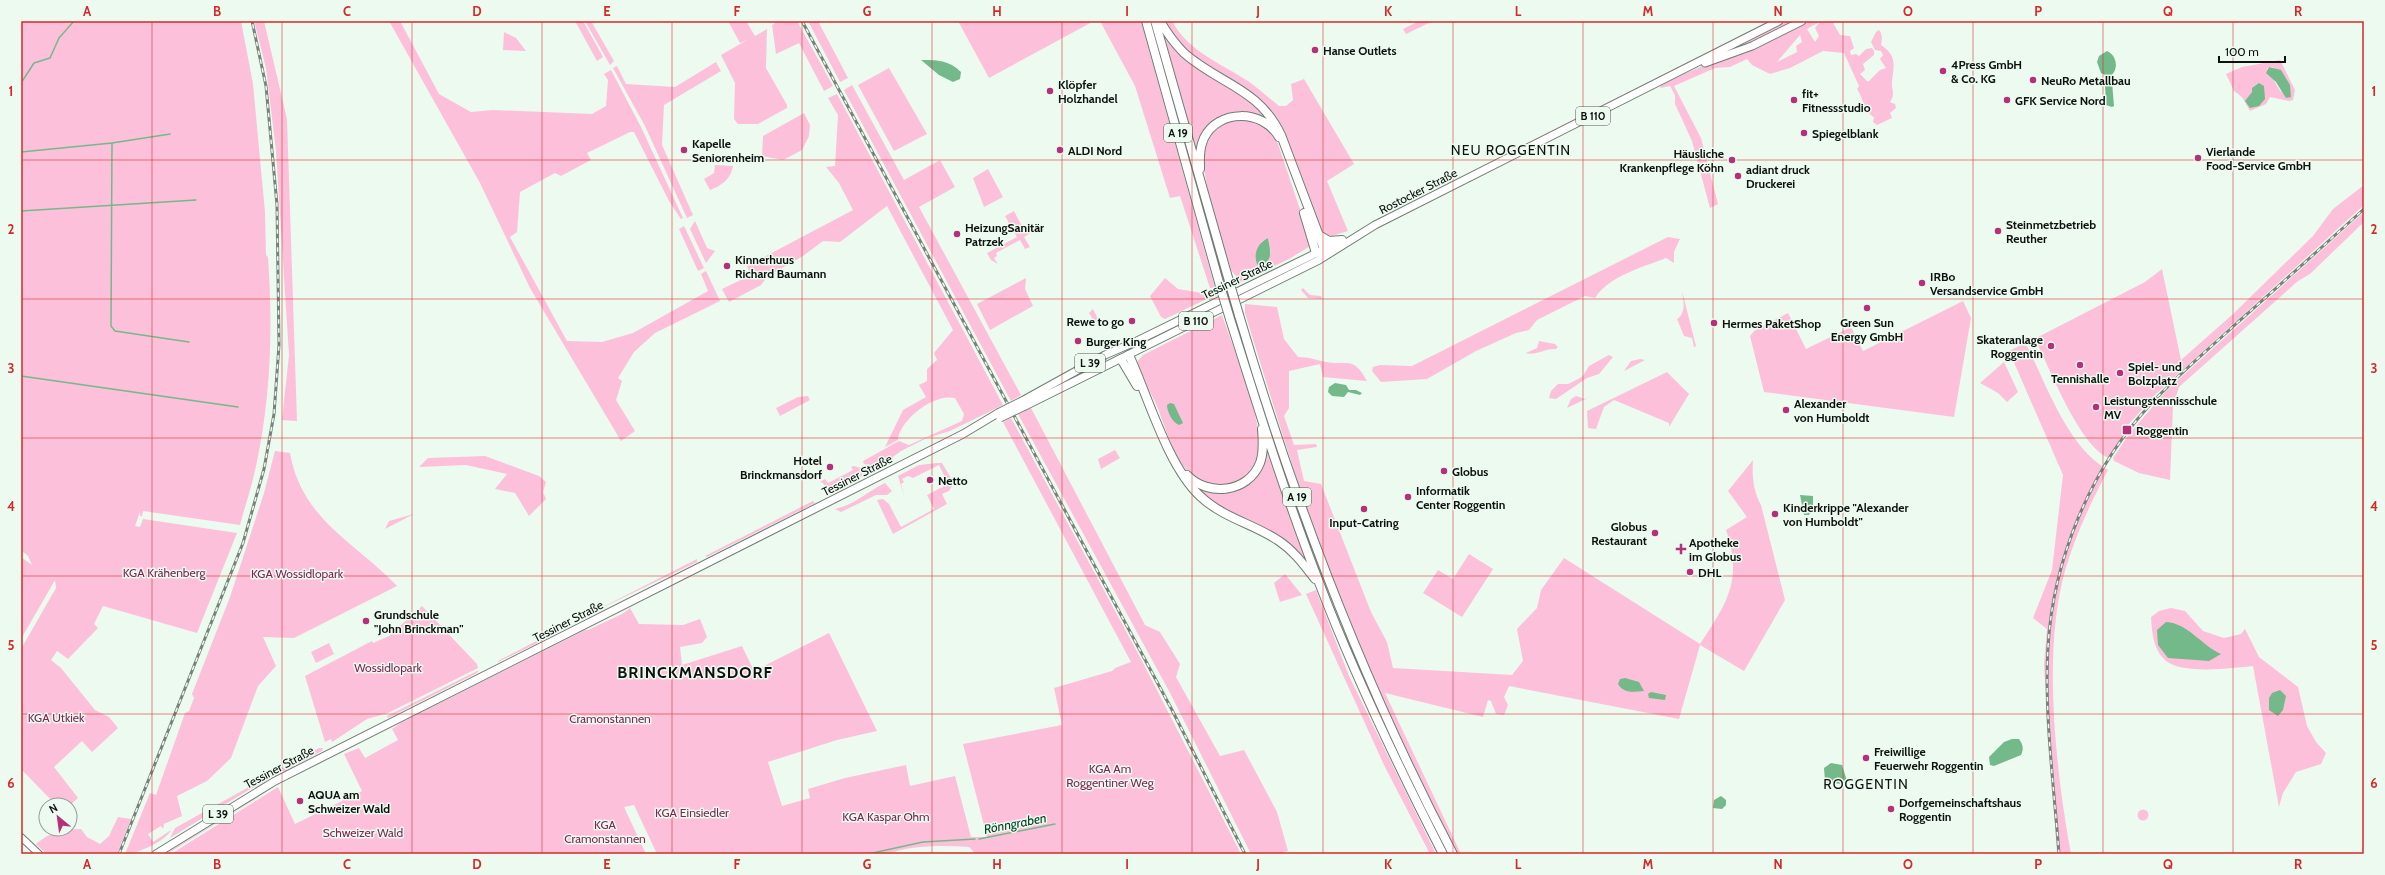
<svg xmlns="http://www.w3.org/2000/svg" width="2385" height="875" font-family="Cabin,sans-serif">
<style>
.green{fill:#fdc0da;fill-rule:evenodd}
.water{fill:#73b98a}
.lines{fill:none;stroke-linecap:round;stroke-linejoin:round}
.stream{stroke:#73b98a;stroke-width:1.5}
.secondary-casing{stroke:#707c73;stroke-width:8}
.primary-casing{stroke:#707c73;stroke-width:9}
.motorway-casing{stroke:#707c73;stroke-width:10}
.secondary{stroke:#fff;stroke-width:6}
.primary{stroke:#fff;stroke-width:7}
.motorway{stroke:#fff;stroke-width:8}
.rail-casing{stroke:#78817a;stroke-width:3}
.rail{stroke:#ecfaf0;stroke-width:1.5;stroke-dasharray:4.5;stroke-linecap:butt}
.primary-bridge-casing{stroke:#707c73;stroke-width:9;stroke-linecap:butt}
.motorway-bridge-casing{stroke:#707c73;stroke-width:10;stroke-linecap:butt}
.primary-bridge{stroke:#fff;stroke-width:7}
.motorway-bridge{stroke:#fff;stroke-width:8}
.grid{fill:none;stroke:#d62828;stroke-width:1;stroke-opacity:0.55}
.poi-dot{fill:#b43078;stroke:#ecfaf0;stroke-width:1.5}
.labels{text-anchor:middle;dominant-baseline:central;stroke-width:3;stroke-linejoin:round;paint-order:stroke}
.shield{fill:#ecfaf0;stroke:#515852;stroke-width:1}
.shield-label{font-size:11px;font-weight:bold;fill:#0e120f}
.poi-label{font-size:12px;font-weight:bold;fill:#0e120f;stroke:#ecfaf0;text-anchor:start}
.street-label{font-size:12px;fill:#0e120f;stroke:#ecfaf0}
.park-label{font-size:12px;fill:#7d2754;stroke:#ecfaf0}
.water-label{font-size:13px;font-style:italic;fill:#084122;stroke:#ecfaf0}
.quarter-label{font-size:14px;letter-spacing:1px;fill:#0e120f;stroke:#ecfaf0}
.district-label{font-size:16px;font-weight:bold;letter-spacing:1px;fill:#0e120f;stroke:#ecfaf0}
.neatline{fill:none;stroke:#d62828;stroke-width:1.5}
.grid-label{font-size:13px;text-anchor:middle;font-weight:bold;fill:#d62828}
</style>
<rect width="100%" height="100%" fill="#ecfaf0"/>
<path class="green" d="M21,21H241L253,84L265,212L266,255L268,257C273,326 271,398 256,466C252,486 245,506 240,525L143,511L142,516H140V512L135,526L140,527L143,519L237,533L197,633L103,606L94,624L98,628L68,659L57,651L51,660L61,668L95,710L109,717L118,728L92,752L82,741L54,767L78,798L70,805H56L21,769V649L56,588L55,580L21,639V557L32,565L28,556L21,550Z
M254,21H264L287,119L297,421L282,420L289,355L276,151L266,68Z
M389,21H400L439,94L471,112L493,110L592,114L606,106L608,80L604,74L611,70L641,127L683,218L681,219L669,201L634,132H630L587,153L591,160L561,176L555,173L520,192L517,232L510,237L567,341L602,342L633,333L708,291L701,274L706,271L720,301L655,333L634,352L618,378L622,381L616,400L635,431L621,441L530,288L480,183Z
M575,21H583L603,57L597,61Z
M585,21H591L614,61L610,65Z
M728,21H746L755,36L767,29L766,68L787,105V108L758,124H738L734,119L735,83L721,55L749,39L740,43Z
M779,21H797L833,86L824,91L799,43L776,54L772,25Z
M808,21H818L848,78L840,82Z
M958,21H1094L989,78Z
M1100,21H1141L1215,288H1210L1180,196L1170,198L1135,86Z
M1163,21H1172C1188,51 1220,63 1248,81C1259,89 1269,98 1279,106H1286L1293,100L1291,84L1304,79L1354,164L1327,181L1348,231L1332,236L1321,234L1278,123L1183,49Z
M1419,21H1433L1406,34L1403,29Z
M1769,21H1776L1524,147L1521,146Z
M1787,21H1795L1757,42L1719,55Z
M1810,21H1832L1840,35L1850,36L1854,48L1850,51L1851,55L1856,54L1859,56L1866,49L1872,48L1874,51V55L1863,64L1865,70L1860,74L1868,82L1880,70L1886,68L1880,59L1883,55L1881,51L1875,50L1871,42L1876,32L1879,30C1883,35 1882,40 1881,45C1897,56 1894,64 1892,81C1891,90 1896,93 1890,102L1895,104L1896,108L1890,113L1892,118L1877,125L1873,122L1874,117C1865,113 1863,98 1857,89L1859,86L1844,53L1823,51L1790,68L1770,74L1752,65L1747,59L1730,67L1715,68L1674,86L1701,138L1718,204L1710,208L1692,141L1675,104V95L1670,86L1660,88L1661,85C1709,60 1762,46 1810,21ZM1821,21L1815,28L1819,36L1815,42L1807,29ZM1800,35L1802,42L1796,46L1797,52L1777,62Z
M1162,28L1165,34L1229,83L1271,120L1219,119L1197,153Z
M504,32L516,38L526,51L503,50Z
M2280,60L2295,90L2293,100L2289,101L2270,97L2266,104L2250,111L2242,97L2234,91L2226,74L2242,67ZM2269,67H2273L2282,94L2267,69Z
M716,62L721,71L664,105L662,145L693,215L687,218L645,126L613,68L617,66L626,84L675,87Z
M889,68L927,134L894,151L858,85Z
M852,85L904,180L940,160L955,187L919,207L1021,395L1011,401L844,90Z
M837,94L1003,405L950,431L927,438L901,451L879,467L864,464L863,461L899,441L909,445L962,421L964,414L955,398C933,393 899,421 898,440L885,447L903,410L926,397L919,385L927,381V369L937,360L934,353L953,330L887,206L840,242L823,241L803,256L768,276L761,285L729,302L722,289L751,275L747,266L853,210L839,183L826,167L835,166L838,115L828,98Z
M804,113L810,125L809,136L802,150L783,160L762,156L763,136Z
M1241,118L1261,123L1275,135L1312,245L1289,259L1241,282L1231,270C1224,243 1194,163 1206,140C1213,126 1227,122 1241,118ZM1268,238L1271,254L1261,242Z
M715,165L733,166C731,179 721,186 710,190L704,179L714,173Z
M988,169L1003,197L984,207L973,178Z
M2364,185V205L2156,394L2121,433L2123,435L2109,458C2080,447 2050,369 2036,341L2038,337L2145,282L2162,269L2181,360L2233,314L2313,236L2333,209Z
M1014,211L1025,232L1038,225L1039,228L1024,237L1030,247L1025,249L1020,240L996,253L997,256L994,258L998,264L991,260L987,253L1017,237L1005,216Z
M2364,212V222L2310,274L2298,281L2179,387L2173,406L2170,480L2139,473L2114,461L2113,458L2129,434L2168,389Z
M695,221L707,248L715,251L706,263L690,229Z
M684,226L704,268L698,271L679,229Z
M1668,237L1680,239L1674,252V263L1666,258C1643,267 1609,276 1595,298L1585,296L1537,320L1529,330L1516,333L1476,351L1427,379L1381,382L1372,371L1373,367L1380,365L1412,366Z
M1026,278L1025,289L1033,306L990,330L977,304Z
M1165,278L1178,289L1215,295L1165,319L1161,317L1150,296Z
M1303,288L1310,295L1321,296L1322,299L1308,298L1301,290Z
M1682,291L1696,346L1694,347L1692,338L1684,336L1677,319C1687,312 1683,301 1682,291Z
M1963,301L1971,318L1954,417L1764,392L1750,336L1754,331L1788,313L1806,349L1851,327L1863,351Z
M1245,304L1277,307L1284,339L1298,357C1309,357 1316,360 1326,362C1348,366 1353,355 1367,381L1323,377L1320,364L1289,371V408L1284,416L1294,445L1316,444L1317,447L1297,450L1304,481L1321,484L1371,612L1387,642L1393,668L1512,675L1523,661L1517,629L1537,608L1541,590L1564,558L1700,644C1727,603 1743,580 1726,530L1747,517L1728,491L1753,460C1752,476 1753,490 1761,505L1785,600L1744,671L1700,645L1679,719L1509,686L1504,697L1508,705L1504,715L1496,714L1491,701L1488,700L1483,717L1385,693L1461,854H1458C1412,769 1371,680 1336,590C1301,498 1274,407 1245,313Z
M1093,309L1099,321L1095,323L1089,313Z
M1222,315C1232,344 1264,426 1260,452C1258,466 1248,480 1234,483C1228,484 1219,488 1214,487C1177,478 1169,436 1157,406C1151,392 1140,377 1137,362L1143,355Z
M1539,341L1555,344L1558,347L1556,349C1545,348 1536,356 1526,353L1537,348Z
M2021,345L2027,346C2047,386 2068,448 2108,470C2091,502 2075,536 2065,571C2042,651 2056,772 2071,854H2057L2044,665L2047,629L2033,618L2052,570L2063,475L2009,351Z
M1609,355L1613,357L1599,374L1587,378L1556,399L1549,398L1551,391L1558,384H1568L1578,379L1583,376L1589,366Z
M1640,359L1645,360L1624,371L1631,361Z
M2004,362L2018,392L2007,402L1998,393L1980,383Z
M1667,372L1689,394L1669,427V423L1614,400L1604,407L1596,429L1588,428L1587,411Z
M1596,394L1567,408L1571,399L1576,396L1585,399Z
M808,396L810,400L780,416L776,408L798,397Z
M1031,408L1145,625L1160,632L1180,664L1176,677L1220,756L1244,750L1277,812L1288,851L1278,854H1251L1169,691L1018,414Z
M1011,418L1141,659L1241,854H976L969,847C941,845 913,845 886,854H657L634,805L624,807L646,854H171L278,787L295,824L362,791L344,754L359,748L365,758L398,740L392,729L402,722L585,630H588L624,613L630,608L639,624L683,625L700,619L707,637L702,643L680,647L682,665L742,646L754,671L829,633L877,731L837,740L768,762L782,806L810,798L808,789L845,778L906,765L910,786L955,776L971,837H987L963,744L1062,725L1054,688L1112,671L1115,668L1131,662L1003,422Z
M1266,447L1307,564L1297,554L1207,500L1193,483L1199,487L1245,485Z
M1115,450L1120,458L1101,469L1098,459Z
M275,451L290,453C302,520 354,541 397,586L294,638L263,637L276,666L258,686L231,758L207,781L177,796L182,816L164,824L163,829L161,826L148,834L153,842L171,830C166,841 137,854 125,854L150,793L156,795L185,713L189,711L194,698L192,694L230,597L264,493Z
M485,456L539,476L546,482L543,492L546,499L529,516L515,493L495,489L507,474L466,465L419,467L428,458Z
M937,463H942L954,483L949,491L942,494L947,504L893,534L877,500L883,499L889,504L901,527L934,509L927,495L948,484L939,465L913,478L908,476L902,479L904,482L901,484L905,499L898,476L919,465Z
M854,466L871,471L831,492H828L823,483L820,482L825,479L828,483L853,470L851,467Z
M885,483L892,491L887,495H876L841,512L835,509C854,505 868,491 885,483Z
M813,501L815,503L707,557L705,556Z
M414,514L385,529L389,521Z
M1469,554L1493,569L1462,617L1423,593L1438,570L1453,579Z
M697,559V562L587,615Z
M1285,574L1302,595L1280,602L1274,583Z
M1316,590L1349,676L1436,854H1430L1384,765L1306,594Z
M422,606L477,664L478,668L388,713L367,719L332,742L331,739L325,742L305,676L372,641L373,643L389,636Z
M2171,608L2185,611L2203,631L2224,638L2241,634L2245,629L2259,657L2298,687L2307,726L2316,742L2326,753L2321,764L2296,772L2283,793L2279,807L2253,666C2233,668 2181,675 2165,660C2153,649 2152,632 2151,617L2159,611Z
M546,636L548,638L498,662V661Z
M329,643L334,654L316,663L311,652Z
M479,670L477,673L388,718L387,716Z
M319,748H323L322,751L247,791L170,838L175,828Z
M264,794L167,854H165Z
M2137.5 815a5.5 5.5 0 1 1 11 0a5.5 5.5 0 1 1-11 0Z
M118,817L131,819L117,854H46L36,844C50,832 63,829 81,829L87,837L100,844L109,836Z"/>
<path class="water" d="M2107,51C2118,56 2119,71 2109,77L2101,73L2097,62L2099,56Z
M921,60C937,60 949,60 961,72L960,79L953,82L939,75Z
M2269,67L2281,70L2290,85L2291,97L2286,98L2276,82L2266,73Z
M2109,80L2112,82L2114,106L2112,107L2106,105L2105,85Z
M2259,83L2264,86L2265,99L2259,106L2250,108L2245,101L2252,92V88Z
M1268,238C1270,250 1274,259 1261,266L1257,264C1253,253 1258,243 1268,238Z
M1335,383L1346,385L1349,390H1356L1362,393L1360,395L1348,392L1344,397L1332,396L1328,392L1329,387Z
M1170,403L1174,404L1183,423L1179,425C1173,423 1167,412 1167,405Z
M1800,495L1813,496V505L1809,515H1804Z
M2166,622C2188,623 2202,646 2221,654L2209,661L2168,658L2158,645L2157,630Z
M1625,678L1639,682L1644,691C1634,692 1624,694 1618,684L1620,679Z
M2280,690L2286,696L2283,710L2278,716L2269,710V698L2272,693Z
M1651,692L1666,695L1665,700L1649,698L1648,694Z
M2012,739H2019C2023,745 2024,748 2021,755L1994,766L1990,765L1989,757L2004,742Z
M1831,763L1842,765L1847,781L1845,784L1828,783L1825,781L1824,768Z
M1721,796L1726,800V805L1722,809L1713,808L1714,800Z"/>
<g class="lines">
<path class="stream" d="M21,80H23L34,63L50,58L59,38L74,21
M112,143L170,134
M21,152L112,143L111,326L115,331L189,342
M21,211L196,200
M21,376L238,407
M979,839L1055,824
M868,854L923,842L975,839"/>
<defs>
<path id="secondary" d="M21,837L39,854"/>
<path id="primary" d="M1705,63L1752,46L1802,21
M1022,401L1105,355L1137,341L1341,241
M1025,406L1319,260L1375,225L1779,21
M156,854L275,781L963,434L998,413"/>
<path id="motorway" d="M1146,21L1220,286
M1155,21L1229,281
M1160,21C1167,33 1174,43 1184,53C1219,84 1259,88 1281,135L1324,249
M1200,169C1200,158 1199,149 1204,138C1218,109 1263,109 1279,137
M1304,213L1316,253
M1317,234L1329,241L1342,240
M1239,315C1294,502 1362,681 1453,854
M1230,319C1258,408 1286,498 1320,585C1355,677 1398,766 1443,854
M1129,355C1148,396 1167,465 1200,496C1223,518 1254,524 1279,541C1294,551 1304,565 1315,579
M1121,359L1137,386
M1187,475C1208,497 1248,493 1260,463C1264,452 1263,440 1262,429"/>
</defs>
<use href="#secondary" class="secondary-casing"/>
<use href="#primary" class="primary-casing"/>
<use href="#motorway" class="motorway-casing"/>
<use href="#secondary" class="secondary"/>
<use href="#primary" class="primary"/>
<use href="#motorway" class="motorway"/>
<defs>
<path id="rail" d="M802,21L1171,708L1245,854
M119,854L243,543L264,469L274,414L279,345L277,205L266,86L252,21
M2059,854C2054,787 2044,713 2048,647C2053,560 2090,470 2149,406C2176,376 2208,350 2238,322C2280,285 2322,247 2364,209"/>
</defs>
<use href="#rail" class="rail-casing"/>
<use href="#rail" class="rail"/>
<defs>
<path id="primary-bridge" d="M998,413L1022,401
M1000,418L1025,406"/>
<path id="motorway-bridge" d="M1229,281L1239,315
M1220,286L1230,319"/>
</defs>
<use href="#primary-bridge" class="primary-bridge-casing"/>
<use href="#motorway-bridge" class="motorway-bridge-casing"/>
<use href="#primary-bridge" class="primary-bridge"/>
<use href="#motorway-bridge" class="motorway-bridge"/>
</g>
<path class="grid" d="M152,21V854M282,21V854M412,21V854M542,21V854M672,21V854M802,21V854M932,21V854M1062,21V854M1192,21V854M1323,21V854M1453,21V854M1583,21V854M1713,21V854M1843,21V854M1973,21V854M2103,21V854M2233,21V854M21,160H2364M21,299H2364M21,438H2364M21,576H2364M21,714H2364"/>
<g class="poi-dot">
<circle cx="1315" cy="50" r="4"/>
<circle cx="1943" cy="71" r="4"/>
<circle cx="2033" cy="80" r="4"/>
<circle cx="1050" cy="91" r="4"/>
<circle cx="1794" cy="100" r="4"/>
<circle cx="2007" cy="100" r="4"/>
<circle cx="1804" cy="133" r="4"/>
<circle cx="684" cy="150" r="4"/>
<circle cx="1060" cy="150" r="4"/>
<circle cx="2198" cy="158" r="4"/>
<circle cx="1732" cy="160" r="4"/>
<circle cx="1738" cy="176" r="4"/>
<circle cx="1998" cy="231" r="4"/>
<circle cx="957" cy="234" r="4"/>
<circle cx="727" cy="266" r="4"/>
<circle cx="1922" cy="283" r="4"/>
<circle cx="1867" cy="308" r="4"/>
<circle cx="1132" cy="321" r="4"/>
<circle cx="1714" cy="323" r="4"/>
<circle cx="1078" cy="341" r="4"/>
<circle cx="2051" cy="346" r="4"/>
<circle cx="2080" cy="365" r="4"/>
<circle cx="2120" cy="373" r="4"/>
<circle cx="2096" cy="407" r="4"/>
<circle cx="1786" cy="410" r="4"/>
<rect x="2122" y="425" width="10" height="10" rx="2"/>
<circle cx="830" cy="467" r="4"/>
<circle cx="1444" cy="471" r="4"/>
<circle cx="930" cy="480" r="4"/>
<circle cx="1408" cy="497" r="4"/>
<circle cx="1364" cy="509" r="4"/>
<circle cx="1775" cy="514" r="4"/>
<circle cx="1655" cy="533" r="4"/>
<path d="M1679 543h4v4h4v4h-4v4h-4v-4h-4v-4h4z"/>
<circle cx="1690" cy="572" r="4"/>
<circle cx="366" cy="621" r="4"/>
<circle cx="1866" cy="758" r="4"/>
<circle cx="300" cy="801" r="4"/>
<circle cx="1891" cy="809" r="4"/>
</g>
<g class="labels">
<g class="shield">
<rect x="1576" y="107" width="34" height="18" rx="3"/>
<rect x="1164" y="124" width="28" height="18" rx="3"/>
<rect x="1179" y="312" width="34" height="18" rx="3"/>
<rect x="1075" y="354" width="30" height="18" rx="3"/>
<rect x="1283" y="488" width="28" height="18" rx="3"/>
<rect x="203" y="805" width="30" height="18" rx="3"/>
</g>
<g class="shield-label">
<text x="1593" y="116">B 110</text>
<text x="1178" y="133">A 19</text>
<text x="1196" y="321">B 110</text>
<text x="1090" y="363">L 39</text>
<text x="1297" y="497">A 19</text>
<text x="218" y="814">L 39</text>
</g>
<g class="poi-label">
<text x="1323" y="50">Hanse Outlets</text>
<text x="1951" y="64">4Press GmbH<tspan x="1951" dy="14">&amp; Co. KG</tspan></text>
<text x="2041" y="80">NeuRo Metallbau</text>
<text x="1058" y="84">Klöpfer<tspan x="1058" dy="14">Holzhandel</tspan></text>
<text x="1802" y="93">fit+<tspan x="1802" dy="14">Fitnessstudio</tspan></text>
<text x="2015" y="100">GFK Service Nord</text>
<text x="1812" y="133">Spiegelblank</text>
<text x="692" y="143">Kapelle<tspan x="692" dy="14">Seniorenheim</tspan></text>
<text x="1068" y="150">ALDI Nord</text>
<text x="2206" y="151">Vierlande<tspan x="2206" dy="14">Food-Service GmbH</tspan></text>
<text x="1724" y="153" text-anchor="end">Häusliche<tspan x="1724" dy="14">Krankenpflege Köhn</tspan></text>
<text x="1746" y="169">adiant druck<tspan x="1746" dy="14">Druckerei</tspan></text>
<text x="2006" y="224">Steinmetzbetrieb<tspan x="2006" dy="14">Reuther</tspan></text>
<text x="965" y="227">HeizungSanitär<tspan x="965" dy="14">Patrzek</tspan></text>
<text x="735" y="259">Kinnerhuus<tspan x="735" dy="14">Richard Baumann</tspan></text>
<text x="1930" y="276">IRBo<tspan x="1930" dy="14">Versandservice GmbH</tspan></text>
<text x="1124" y="321" text-anchor="end">Rewe to go</text>
<text x="1867" y="322" text-anchor="middle">Green Sun<tspan x="1867" dy="14">Energy GmbH</tspan></text>
<text x="1722" y="323">Hermes PaketShop</text>
<text x="2043" y="339" text-anchor="end">Skateranlage<tspan x="2043" dy="14">Roggentin</tspan></text>
<text x="1086" y="341">Burger King</text>
<text x="2128" y="366">Spiel- und<tspan x="2128" dy="14">Bolzplatz</tspan></text>
<text x="2080" y="378" text-anchor="middle">Tennishalle</text>
<text x="2104" y="400">Leistungstennisschule<tspan x="2104" dy="14">MV</tspan></text>
<text x="1794" y="403">Alexander<tspan x="1794" dy="14">von Humboldt</tspan></text>
<text x="2136" y="430">Roggentin</text>
<text x="822" y="460" text-anchor="end">Hotel<tspan x="822" dy="14">Brinckmansdorf</tspan></text>
<text x="1452" y="471">Globus</text>
<text x="938" y="480">Netto</text>
<text x="1416" y="490">Informatik<tspan x="1416" dy="14">Center Roggentin</tspan></text>
<text x="1783" y="507">Kinderkrippe "Alexander<tspan x="1783" dy="14">von Humboldt"</tspan></text>
<text x="1364" y="522" text-anchor="middle">Input-Catring</text>
<text x="1647" y="526" text-anchor="end">Globus<tspan x="1647" dy="14">Restaurant</tspan></text>
<text x="1689" y="542">Apotheke<tspan x="1689" dy="14">im Globus</tspan></text>
<text x="1698" y="572">DHL</text>
<text x="374" y="614">Grundschule<tspan x="374" dy="14">"John Brinckman"</tspan></text>
<text x="1874" y="751">Freiwillige<tspan x="1874" dy="14">Feuerwehr Roggentin</tspan></text>
<text x="308" y="794">AQUA am<tspan x="308" dy="14">Schweizer Wald</tspan></text>
<text x="1899" y="802">Dorfgemeinschaftshaus<tspan x="1899" dy="14">Roggentin</tspan></text>
</g>
<g class="street-label">
<text transform="translate(1418 191) rotate(-27)">Rostocker Straße</text>
<text transform="translate(1237 279) rotate(-26)">Tessiner Straße</text>
<text transform="translate(857 475) rotate(-27)">Tessiner Straße</text>
<text transform="translate(568 621) rotate(-27)">Tessiner Straße</text>
<text transform="translate(279 767) rotate(-28)">Tessiner Straße</text>
</g>
<g class="park-label">
<text x="164" y="572">KGA Krähenberg</text>
<text x="297" y="573">KGA Wossidlopark</text>
<text x="388" y="667">Wossidlopark</text>
<text x="56" y="717">KGA Utkiek</text>
<text x="610" y="718">Cramonstannen</text>
<text x="1110" y="768">KGA Am<tspan x="1110" dy="14">Roggentiner Weg</tspan></text>
<text x="692" y="812">KGA Einsiedler</text>
<text x="886" y="816">KGA Kaspar Ohm</text>
<text x="605" y="824">KGA<tspan x="605" dy="14">Cramonstannen</tspan></text>
<text x="363" y="832">Schweizer Wald</text>
</g>
<g class="water-label">
<text transform="translate(1015 823) rotate(-11)">Rönngraben</text>
</g>
<g class="quarter-label">
<text x="1511" y="150">NEU ROGGENTIN</text>
<text x="1866" y="784">ROGGENTIN</text>
</g>
<g class="district-label">
<text x="695" y="672">BRINCKMANSDORF</text>
</g>
</g>
<rect width="2385" height="875" fill="none" stroke="#ecfaf0" stroke-width="44"/>
<g transform="translate(58 817) rotate(331)"><circle r="19" fill="#ecfaf0" stroke="#939d96"/>
<path d="M0-3L7 15L0 10L-7 15Z" fill="#b43078"/>
<text y="-6" font-size="11" font-weight="bold" text-anchor="middle" fill="#0e120f">N</text>
</g>
<path d="M2219 56v6h66v-6" fill="none" stroke="#0e120f" stroke-width="2"/>
<text x="2225" y="56" font-size="12" fill="#0e120f" stroke="#ecfaf0" stroke-width="3" paint-order="stroke">100 m</text>
<rect x="22" y="22" width="2341" height="831" class="neatline"/>
<g class="grid-label">
<text x="87" y="16">A</text>
<text x="217" y="16">B</text>
<text x="347" y="16">C</text>
<text x="477" y="16">D</text>
<text x="607" y="16">E</text>
<text x="737" y="16">F</text>
<text x="867" y="16">G</text>
<text x="997" y="16">H</text>
<text x="1127" y="16">I</text>
<text x="1258" y="16">J</text>
<text x="1388" y="16">K</text>
<text x="1518" y="16">L</text>
<text x="1648" y="16">M</text>
<text x="1778" y="16">N</text>
<text x="1908" y="16">O</text>
<text x="2038" y="16">P</text>
<text x="2168" y="16">Q</text>
<text x="2298" y="16">R</text>
<text x="11" y="96">1</text>
<text x="2374" y="96">1</text>
<text x="11" y="234">2</text>
<text x="2374" y="234">2</text>
<text x="11" y="373">3</text>
<text x="2374" y="373">3</text>
<text x="11" y="511">4</text>
<text x="2374" y="511">4</text>
<text x="11" y="650">5</text>
<text x="2374" y="650">5</text>
<text x="11" y="788">6</text>
<text x="2374" y="788">6</text>
<text x="87" y="869">A</text>
<text x="217" y="869">B</text>
<text x="347" y="869">C</text>
<text x="477" y="869">D</text>
<text x="607" y="869">E</text>
<text x="737" y="869">F</text>
<text x="867" y="869">G</text>
<text x="997" y="869">H</text>
<text x="1127" y="869">I</text>
<text x="1258" y="869">J</text>
<text x="1388" y="869">K</text>
<text x="1518" y="869">L</text>
<text x="1648" y="869">M</text>
<text x="1778" y="869">N</text>
<text x="1908" y="869">O</text>
<text x="2038" y="869">P</text>
<text x="2168" y="869">Q</text>
<text x="2298" y="869">R</text>
</g>
</svg>
